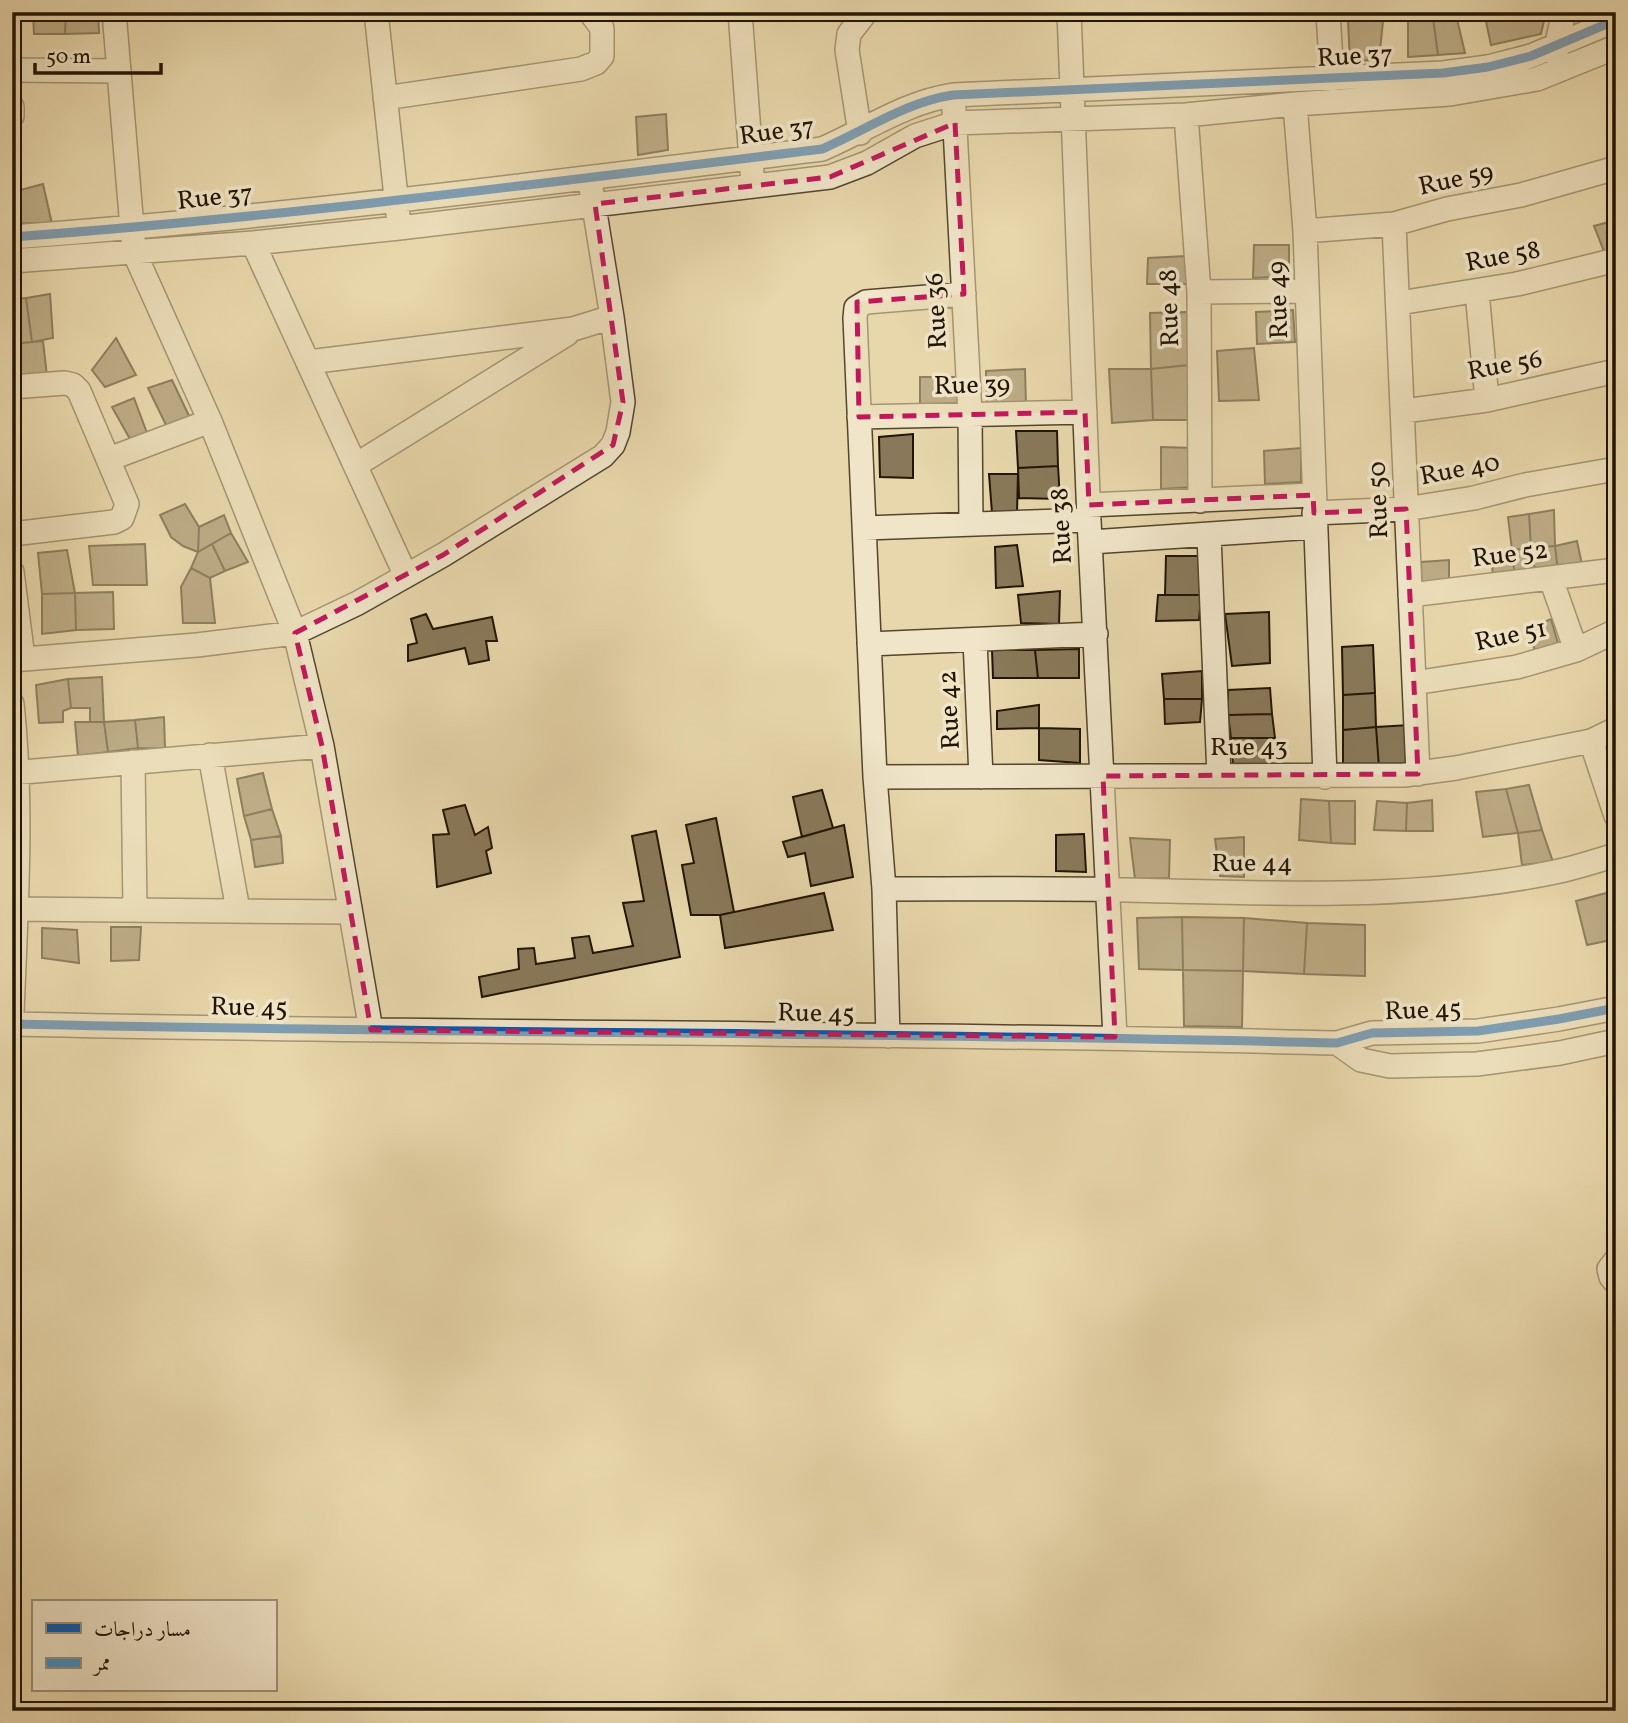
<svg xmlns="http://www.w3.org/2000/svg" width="1628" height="1723" font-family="Vollkorn,Amiri,serif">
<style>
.building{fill:#89795a;stroke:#221401;stroke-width:2}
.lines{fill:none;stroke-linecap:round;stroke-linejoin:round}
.minor-casing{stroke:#54452c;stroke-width:26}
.minor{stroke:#f0e5c9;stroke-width:23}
.quiet{stroke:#3b93d0;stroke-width:7;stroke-dasharray:14 7;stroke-linecap:butt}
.cycleway-casing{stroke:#f0e5c9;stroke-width:13}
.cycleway{stroke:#0057b8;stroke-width:9}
.marked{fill:none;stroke:#c2185b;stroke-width:5;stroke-dasharray:14 9;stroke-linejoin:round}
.labels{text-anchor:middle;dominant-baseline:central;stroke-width:7;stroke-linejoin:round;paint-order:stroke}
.street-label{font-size:26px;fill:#221401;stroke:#f0e5c9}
</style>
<rect width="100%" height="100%" fill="#e8d7ac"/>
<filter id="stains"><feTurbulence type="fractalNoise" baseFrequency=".00286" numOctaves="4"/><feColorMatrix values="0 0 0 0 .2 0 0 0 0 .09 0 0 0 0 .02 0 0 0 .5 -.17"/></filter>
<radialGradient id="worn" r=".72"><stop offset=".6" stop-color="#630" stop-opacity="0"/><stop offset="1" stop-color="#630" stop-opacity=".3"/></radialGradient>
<path class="building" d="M33,12H66L65,34H34Z
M66,12H98L99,33L65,34Z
M1484,12H1546L1541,34L1491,45Z
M1456,15L1465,53L1438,55L1433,18Z
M1433,18L1438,55L1408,57V20Z
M1348,21H1383L1379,60L1350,61Z
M666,114L668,150L638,155L636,117Z
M43,184L52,224L20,223V190Z
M1616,220V251L1605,254L1594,226Z
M1254,245H1289V276L1253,278Z
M1186,256L1188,284H1147L1148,258Z
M50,294L53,338L32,342L26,298Z
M26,298L32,342L12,344V299Z
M1293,310L1295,342L1257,344L1256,312Z
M1187,312L1189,365L1151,369L1150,313Z
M116,338L136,375L105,387L92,370Z
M43,341L47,376L15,378L12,344Z
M1254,348L1259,400L1219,401L1217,351Z
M1189,365L1190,420H1153L1151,369Z
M1025,369L1026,405L987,404L986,371Z
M1109,369H1151L1153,420L1112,423Z
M920,377H960L957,408L920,409Z
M172,380L190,418L167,427L148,388Z
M134,398L147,433L131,441L112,407Z
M1016,431H1057L1058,466L1018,468Z
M913,434V478L880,477L879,437Z
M1161,447L1195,448V487L1161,489Z
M1301,448V482L1265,484L1264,451Z
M1058,466L1060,499L1019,498L1018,468Z
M989,474H1018L1017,513H992Z
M185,504L199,527L198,552L183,546L171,537L160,515Z
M1554,510L1555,546L1531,548L1529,514Z
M1529,514L1531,548L1512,550L1508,517Z
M224,515L231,533L198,552L199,527Z
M231,533L248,562L225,571L212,544Z
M1577,541L1582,565L1558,572L1555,546Z
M145,544L147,585H93L89,546Z
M212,544L225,571L210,578L191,568L198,552Z
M1017,545L1023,586L996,588L995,547Z
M1555,546L1558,572L1536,577L1531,548Z
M1531,548L1536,577L1515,580L1512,550Z
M67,550L75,593L42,594L38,553Z
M1512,550L1515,580L1494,585L1491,555Z
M1166,556H1198L1201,595H1165Z
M1449,560V588L1422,591L1421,562Z
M191,568L210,578L215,623H183L181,587Z
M1060,591L1059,624L1021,623L1018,595Z
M113,592L114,629L76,630L75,593Z
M75,593L76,630L42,634V594Z
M1158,595H1201L1199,620L1156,621Z
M1269,612L1270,663L1232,666L1225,614Z
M426,614L433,629L492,617L497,641H486L489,660L469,664L465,648L408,661V645L417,643L411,619Z
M1551,619L1559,647L1536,656L1529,628Z
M1373,645L1375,693L1343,695L1342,647Z
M1079,649V678H1038L1035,650Z
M992,650H1035L1038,678H993Z
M1202,671V699H1164L1162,674Z
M102,677L104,722H90V708H71L68,679Z
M68,679L71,708L63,711V722L39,723L36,685Z
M1270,688L1272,714L1228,715V690Z
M1375,693L1376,727L1343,730V695Z
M1164,699H1202L1200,722L1165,724Z
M1039,705V728L997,729V711Z
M1272,714L1275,738H1231L1228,715Z
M164,717L165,749L138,748L135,720Z
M135,720L138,748L108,752L104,722Z
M75,722H104L108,752L78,756Z
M1410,725L1408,765L1379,767L1376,727Z
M1376,727L1379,767H1343V730Z
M1039,728L1080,729V763L1039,760Z
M1231,738H1275L1272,766L1233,765Z
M263,773L272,809L244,816L237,779Z
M1529,785L1542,830L1518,833L1506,789Z
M1506,789L1518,833L1483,837L1476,792Z
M822,790L833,828L802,837L793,797Z
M1301,799L1329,801L1331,843L1299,840Z
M1432,800L1433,831H1406L1407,803Z
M1329,801H1355V844L1331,843Z
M1377,801L1407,803L1406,831L1374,830Z
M465,805L475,835L488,827L492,848L486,851L491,873L437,887L433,835L449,834L443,810Z
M272,809L281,836L251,840L244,816Z
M716,818L734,912L720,915H691L682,865L694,863L686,825Z
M844,825L853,877L811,886L805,853L788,857L783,842Z
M1542,830L1553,862L1522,865L1518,833Z
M656,831L680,957L482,997L479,977L519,969L518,949L534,948L536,964L575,958L572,938L589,936L593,953L633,946L623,903L644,901L632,836Z
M1084,834L1086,872L1056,871V835Z
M281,836L283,863L255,867L251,840Z
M1244,837V877L1220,876L1215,839Z
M1130,838L1170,840L1169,878L1135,879Z
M1610,892L1616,909V939L1587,945L1576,901Z
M824,893L833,930L725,948L720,915Z
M1182,917L1244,918L1243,971L1183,970Z
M1182,917L1183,970L1139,969L1137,918Z
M1244,918L1307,923L1304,974L1243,971Z
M1307,923L1365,925V976L1304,974Z
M111,927H141L139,960L111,961Z
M42,928L77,930L79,963L42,958Z
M1183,970L1243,971L1242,1027L1184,1026Z"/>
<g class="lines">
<defs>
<path id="minor" d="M114,12L134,252L210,421L295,633L322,746L371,1030
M376,12L398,215
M740,12L752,173
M1069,12L1089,520L1115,1037
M1328,12L1332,79
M1556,55V47L1564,12
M12,70L119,71
M385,98L581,69L596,63L602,56V28L590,12
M1295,104L1305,231L1325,777
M12,107V116
M954,109L970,414L971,524
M1186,115L1199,292L1200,501
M860,133L847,50L849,34L866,12
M1394,224L1418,774
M1305,231L1394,224L1447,209L1521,195L1616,168
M12,237C283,217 553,182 822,149C866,130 906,102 953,95L1443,73L1488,67L1531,56L1616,20
M253,243L406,576
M12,261L253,243L399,228L830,177L867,163L915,136L955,123L1186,115L1295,104L1450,94L1537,79L1616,47
M1199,292L1307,291
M1477,292L1487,400
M1399,303L1517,284L1616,260
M309,362L573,329L612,317
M12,387L65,383L73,385L79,391L127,504L122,518L114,522L12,534
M1404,411L1487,400L1616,371
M859,417L1085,412
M109,459L210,421
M356,465L567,334
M1089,505L1313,495
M1314,513L1406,509L1474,498L1525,485L1616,469
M865,528L1089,520
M1209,536L1219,776
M1091,542L1315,527
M12,572L23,658
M1551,579L1576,650
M1410,595L1616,570
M975,640L981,777
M869,644L1096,634
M12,660L197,645L295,633L358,603L443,555L603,456L613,445L618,432L623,402L612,317L591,188
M1414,683L1517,667L1576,650L1616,631
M12,704C23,806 16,911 12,1013
M1591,741L1616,816
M210,755L238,910
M133,762L135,910
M12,773L322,746
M875,777L1404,775L1456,768L1591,741L1616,729
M884,889C965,889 1046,888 1127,890C1269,893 1415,901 1555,872C1575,868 1596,861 1616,855
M12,909L350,912
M12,1024C454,1034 896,1032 1337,1043L1372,1033L1478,1031L1559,1019L1616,1008
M888,1036L884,889L875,777L855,318L856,308L866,302L964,294
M1337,1043L1361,1060L1390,1066L1477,1064L1560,1053L1616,1041
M1616,1260L1609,1269L1611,1277L1616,1283"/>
</defs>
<use href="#minor" class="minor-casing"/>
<use href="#minor" class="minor"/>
<path class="quiet" d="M1613,1282L1616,1309"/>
<defs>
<path id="cycleway" d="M12,237C283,217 553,182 822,149C866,130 906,102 953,95L1443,73L1488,67L1531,56L1616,20
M12,1024C454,1034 896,1032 1337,1043L1372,1033L1478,1031L1559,1019L1616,1008"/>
</defs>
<use href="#cycleway" class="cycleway-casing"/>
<use href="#cycleway" class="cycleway"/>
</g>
<path d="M0 0H1628V1723H0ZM955,123L964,294L857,302L859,417L1085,412L1089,505L1313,495L1314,513L1406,509L1418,774L1103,776L1115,1037L371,1030L322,746L295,633L443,555L613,445L623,402L595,204L830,177Z" fill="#e8d7ac" fill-opacity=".55" fill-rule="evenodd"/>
<path class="marked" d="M955,123L964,294L857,302L859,417L1085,412L1089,505L1313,495L1314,513L1406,509L1418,774L1103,776L1115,1037L371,1030L322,746L295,633L443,555L613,445L623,402L595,204L830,177Z"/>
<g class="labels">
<g class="street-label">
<text transform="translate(1355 57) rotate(-3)">Rue 37</text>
<text transform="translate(777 132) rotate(-8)">Rue 37</text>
<text transform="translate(1456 180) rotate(-12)">Rue 59</text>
<text transform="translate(215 198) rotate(-6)">Rue 37</text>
<text transform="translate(1503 257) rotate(-11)">Rue 58</text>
<text transform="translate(1279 300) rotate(-92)">Rue 49</text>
<text transform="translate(1170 308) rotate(-92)">Rue 48</text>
<text transform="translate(937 311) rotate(-93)">Rue 36</text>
<text transform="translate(1505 366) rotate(-10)">Rue 56</text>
<text transform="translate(972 386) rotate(-1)">Rue 39</text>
<text transform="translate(1460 470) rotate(-11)">Rue 40</text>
<text transform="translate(1379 500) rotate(-92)">Rue 50</text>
<text transform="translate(1062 526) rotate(-93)">Rue 38</text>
<text transform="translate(1510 555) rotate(-7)">Rue 52</text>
<text transform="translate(1511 636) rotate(-12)">Rue 51</text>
<text transform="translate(950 710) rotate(-93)">Rue 42</text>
<text x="1249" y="748">Rue 43</text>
<text x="1252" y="864">Rue 44</text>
<text transform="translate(249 1008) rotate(1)">Rue 45</text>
<text transform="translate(1423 1011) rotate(-2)">Rue 45</text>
<text transform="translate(816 1014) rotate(1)">Rue 45</text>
</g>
</g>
<rect width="1628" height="1723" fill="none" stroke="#e8d7ac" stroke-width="42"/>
<rect x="14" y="14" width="1600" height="1695" fill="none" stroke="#221401" stroke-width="3.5"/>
<rect x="21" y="21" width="1586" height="1681" fill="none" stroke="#221401" stroke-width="2"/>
<rect x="32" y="1600" width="245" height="91" fill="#f0e5c9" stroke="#9e9179" stroke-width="2"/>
<rect x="46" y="1623" width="35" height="10" fill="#0057b8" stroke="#9e9179" stroke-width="2"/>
<text x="94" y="1636" font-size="21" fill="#221401">مسار دراجات</text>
<rect x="46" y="1658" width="35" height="10" fill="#3b93d0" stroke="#9e9179" stroke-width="2"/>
<text x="94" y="1670" font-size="21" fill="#221401">ممر</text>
<path d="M35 63v10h126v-10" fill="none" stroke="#221401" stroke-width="3.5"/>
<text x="46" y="63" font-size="21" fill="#221401" stroke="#f0e5c9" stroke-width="5" paint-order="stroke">50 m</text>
<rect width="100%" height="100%" filter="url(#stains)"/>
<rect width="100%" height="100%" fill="url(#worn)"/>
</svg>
